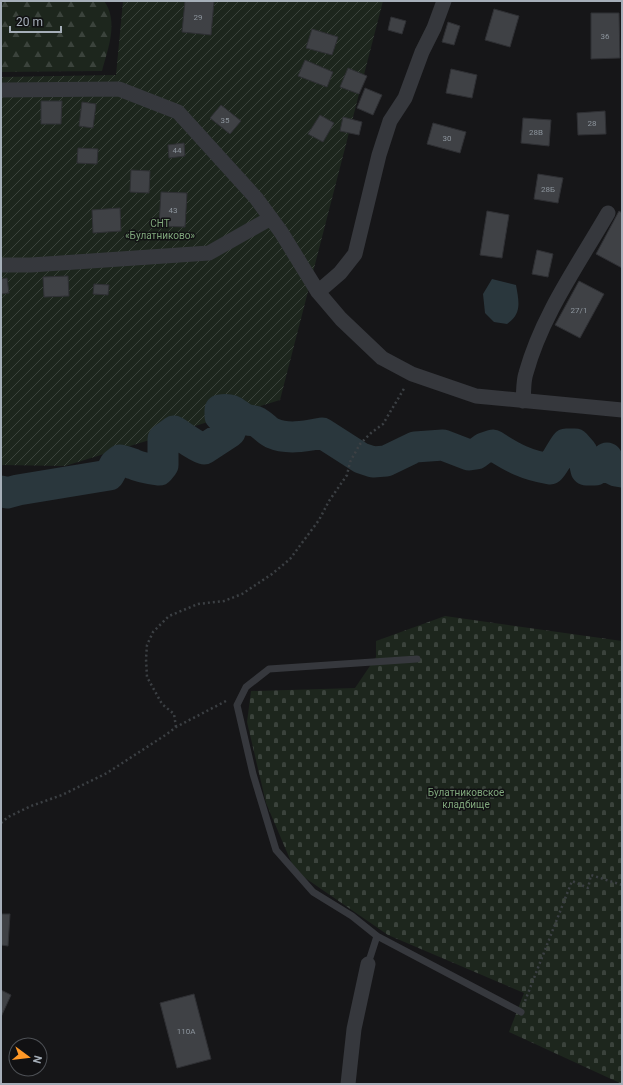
<svg xmlns="http://www.w3.org/2000/svg" width="623" height="1085" font-family="Roboto,sans-serif">
<style>
.forest{fill:url(#forest-firs)}
.cemetery{fill:url(#cemetery-stones)}
.garden{fill:url(#garden-furrows)}
.water{fill:#2a373d}
.lines{fill:none;stroke-linecap:round;stroke-linejoin:round}
.river{stroke:#2a373d;stroke-width:31}
.building{fill:#3f4145;stroke:#2f3034}
.path{stroke:#3c4044;stroke-width:2.5;stroke-dasharray:2 3;stroke-linecap:butt}
.lane{stroke:#36383d;stroke-width:7}
.street{stroke:#36383d;stroke-width:15}
.labels{text-anchor:middle;dominant-baseline:central;stroke-width:3;stroke-linejoin:round;paint-order:stroke}
.number-label{font-size:8px;fill:#8c949c}
.park-label{font-size:10px;fill:#7fa67b;stroke:#111113}
</style>
<defs>
<pattern id="forest-firs" width="22" height="20" patternUnits="userSpaceOnUse"><rect width="22" height="20" fill="#1d261d"/><path d="M5 1l3.5 6h-7zM16 11l3.5 6h-7z" fill="#3b433c"/></pattern>
<pattern id="cemetery-stones" width="16" height="16" patternUnits="userSpaceOnUse"><rect width="16" height="16" fill="#1d261d"/><path d="M2 7V4a2 2 0 0 1 4 0v3zM10 15v-3a2 2 0 0 1 4 0v3z" fill="#3b433c"/></pattern>
<pattern id="garden-furrows" width="10" height="10" patternUnits="userSpaceOnUse"><rect width="10" height="10" fill="#1d261d"/><path d="M-1 1l2-2M0 10L10 0M9 11l2-2" fill="none" stroke="#3b433c"/></pattern>
</defs>
<rect width="100%" height="100%" fill="#161618"/>
<path class="forest" d="M1,1H104C119,21 108,49 102,71L1,72Z"/>
<path class="cemetery" d="M445,616L622,641V1084L509,1032L524,993L388,935L295,871L266,803L247,722L251,691L355,688L376,657V641Z"/>
<path class="garden" d="M123,1H383L280,400L65,466L1,465V77L116,75Z"/>
<path class="water" d="M492,279L516,285C519,302 522,314 507,324L494,322L485,313L483,294Z"/>
<g class="lines">
<path class="river" d="M1,491L7,493L18,490L109,475L115,464L120,460C126,461 128,462 133,464C141,468 150,469 159,470L163,465V439L174,431C184,437 193,445 204,449L230,432L229,426L220,416V410C236,407 237,417 248,420C252,421 254,420 257,422C263,425 267,431 272,433C288,440 306,436 322,433L361,458L373,462L386,461L415,447L443,445L469,455L476,454L484,448L493,445C513,458 526,465 550,469C556,462 560,452 566,444H575L582,452L586,470H595L607,458L608,467L616,471L622,472"/>
</g>
<path class="building" d="M185,1H214L211,35L182,32Z
M494,9L519,16L510,47L485,40Z
M591,13H619L620,58L591,59Z
M391,17L406,21L402,34L388,30Z
M448,22L460,26L454,45L442,42Z
M312,29L338,37L332,55L306,48Z
M305,60L333,72L327,87L298,76Z
M348,68L367,76L359,94L340,87Z
M451,69L477,75L472,98L446,93Z
M365,88L382,95L373,115L357,108Z
M41,101H62L61,124H41Z
M82,102L96,104L93,128L79,126Z
M221,105L241,121L230,134L210,118Z
M605,111L606,134L578,135L577,113Z
M320,115L334,123L323,142L308,134Z
M343,117L362,122L359,135L340,131Z
M523,118L551,120L549,146L521,143Z
M433,123L466,132L460,153L427,144Z
M184,143L185,156L169,158L168,145Z
M78,148L98,149L97,164L77,163Z
M131,170L150,171L149,193L130,192Z
M538,174L563,178L558,203L534,199Z
M161,192L187,193L185,227L159,226Z
M120,208L121,231L93,233L92,210Z
M487,211L509,215L502,258L480,255Z
M619,211L622,213V268L596,254Z
M537,250L553,254L548,277L532,274Z
M68,276L69,296L44,297L43,277Z
M7,278L9,293L1,294V279Z
M579,281L604,294L580,338L555,325Z
M94,284L109,285L108,295L93,294Z
M1,914H10L8,946L1,945Z
M1,990L11,995L1,1017Z
M194,994L211,1059L177,1068L160,1003Z"/>
<g class="lines">
<path class="path" d="M176,727L174,714L162,704L147,677L146,659L147,645L153,632L169,616L198,604L224,601L242,594L272,574L290,559L319,520L329,501L347,475L350,462L360,444L371,433L383,424L405,387
M1,823L8,817L31,806L62,795L107,773L167,734L176,727L226,701
M525,1001L572,881L588,888L591,875L622,885"/>
<path class="lane" d="M377,936L352,916L313,892L276,850L253,774L237,705L246,687L269,669L417,659
M368,964L377,936L521,1012"/>
<path class="street" d="M1,90L119,89L178,112L256,198L281,232L318,292L341,319L382,358L412,374L476,396L622,410
M1,265H31L209,253L271,218
M318,292L340,273L355,254L379,155L390,121L405,98L422,52L434,28L444,1
M523,401C524,392 523,382 526,373C542,315 578,265 608,213
M348,1084L354,1029L368,964"/>
</g>
<g class="labels">
<g class="number-label">
<text x="198" y="17">29</text>
<text x="605" y="36">36</text>
<text x="225" y="120">35</text>
<text x="592" y="123">28</text>
<text x="536" y="132">28В</text>
<text x="447" y="138">30</text>
<text x="177" y="150">44</text>
<text x="548" y="189">28Б</text>
<text x="173" y="210">43</text>
<text x="579" y="310">27/1</text>
<text x="186" y="1031">110А</text>
</g>
<g class="park-label">
<text x="160" y="223">СНТ<tspan x="160" dy="12">«Булатниково»</tspan></text>
<text x="466" y="792">Булатниковское<tspan x="466" dy="12">кладбище</tspan></text>
</g>
</g>
<rect width="623" height="1085" fill="none" stroke="#a6afb9" stroke-width="4"/>
<g transform="translate(28 1057) rotate(105)"><circle r="19" fill="#111113" stroke="#4d5055"/>
<path d="M0-3L7 15L0 10L-7 15Z" fill="#ff9826"/>
<text y="-6" font-size="11" font-weight="bold" text-anchor="middle" fill="#a6afb9">N</text>
</g>
<path d="M10 26v6h51v-6" fill="none" stroke="#a6afb9" stroke-width="2"/>
<text x="16" y="26" font-size="12" fill="#a6afb9" stroke="#111113" stroke-width="3" paint-order="stroke">20 m</text>
</svg>
